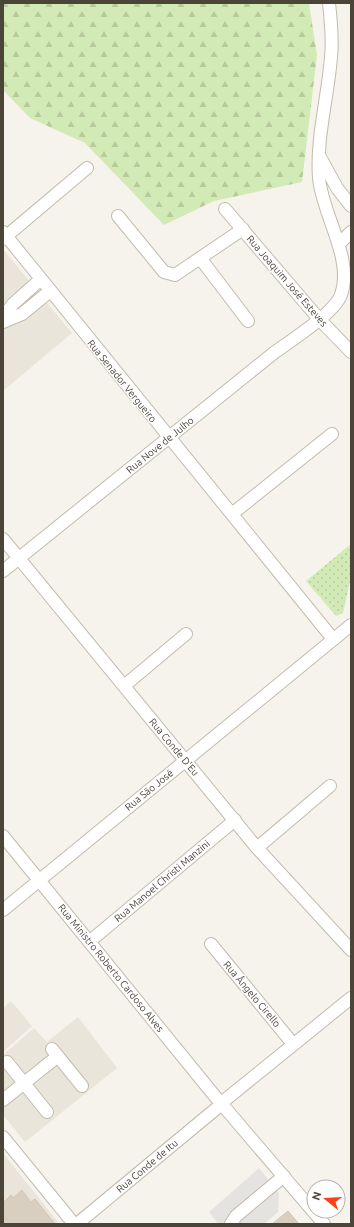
<svg xmlns="http://www.w3.org/2000/svg" width="354" height="1227" font-family="Ubuntu,sans-serif">
<style>
.residential{fill:#eae5da}
.forest{fill:url(#forest-firs)}
.park{fill:url(#park-dots)}
.parking{fill:#e5e3e0}
.building{fill:#d8cfc1;stroke:#d3c7b4}
.lines{fill:none;stroke-linecap:round;stroke-linejoin:round}
.minor-casing{stroke:#c2bbae;stroke-width:14}
.minor{stroke:#fff;stroke-width:12}
.labels{text-anchor:middle;dominant-baseline:central;stroke-width:3;stroke-linejoin:round;paint-order:stroke}
.street-label{font-size:10px;fill:#4b4439;stroke:#fff}
</style>
<defs>
<pattern id="forest-firs" width="22" height="20" patternUnits="userSpaceOnUse"><rect width="22" height="20" fill="#d2eab5"/><path d="M5 1l3.5 6h-7zM16 11l3.5 6h-7z" fill="#b6ca9c"/></pattern>
<pattern id="park-dots" width="8" height="8" patternUnits="userSpaceOnUse"><rect width="8" height="8" fill="#d2eab5"/><path d="M2 2h.1M6 6h.1" fill="none" stroke="#b6ca9c" stroke-width="1.8" stroke-linecap="round"/></pattern>
</defs>
<rect width="100%" height="100%" fill="#f6f3ec"/>
<path class="residential" d="M3,249L72,333L3,391Z
M11,1001L32,1026L3,1052V1008Z
M78,1017L117,1068L25,1142L3,1115V1055L34,1028L47,1042Z
M3,1153L57,1221V1224H23L3,1201Z"/>
<path class="forest" d="M3,3H309L317,55L302,182L214,201L164,225L85,143L30,118L3,90Z"/>
<path class="park" d="M351,544V577L343,613L336,616L306,581Z"/>
<path class="parking" d="M259,1168L279,1193L278,1212L264,1224H218L209,1212Z"/>
<path class="building" d="M22,1190L31,1202L35,1199L55,1224H3V1203L11,1195L13,1198Z
M288,1211L299,1224H272Z"/>
<g class="lines">
<defs>
<path id="minor" d="M320,157L337,188L351,206
M225,209L319,319L351,352
M118,216L164,272L175,275L243,229
M3,232L333,639
M3,239L87,168
M339,244L351,232
M200,258L248,321
M3,317L13,304L41,279
M3,322L22,314L50,291
M232,514L332,434
M3,539L257,848L351,950
M3,571L275,352C292,340 334,313 341,295C354,259 322,214 319,178C316,138 328,97 331,57C333,39 331,21 329,3
M124,686L186,634
M3,836L218,1100
M257,848L330,786
M3,910L351,625
M89,942L235,820
M211,944L293,1044
M52,1049L82,1086
M7,1062L47,1112
M3,1100L58,1056
M225,1100L351,998
M226,1109L324,1224
M3,1137L74,1224
M77,1224L217,1108
M231,1224L236,1216L284,1176"/>
</defs>
<use href="#minor" class="minor-casing"/>
<use href="#minor" class="minor"/>
</g>
<g class="labels">
<g class="street-label">
<text transform="translate(287 281) rotate(49)">Rua Joaquim José Esteves</text>
<text transform="translate(122 381) rotate(51)">Rua Senador Vergueiro</text>
<text transform="translate(160 445) rotate(-39)">Rua Nove de Julho</text>
<text transform="translate(174 747) rotate(50)">Rua Conde D'Eu</text>
<text transform="translate(149 790) rotate(-39)">Rua São José</text>
<text transform="translate(162 881) rotate(-40)">Rua Manoel Christi Manzini</text>
<text transform="translate(111 968) rotate(51)">Rua Ministro Roberto Cardoso Alves</text>
<text transform="translate(252 994) rotate(50)">Rua Ângelo Cirello</text>
<text transform="translate(147 1166) rotate(-40)">Rua Conde de Itu</text>
</g>
</g>
<rect width="354" height="1227" fill="none" stroke="#4b4439" stroke-width="8"/>
<g transform="translate(326 1199) rotate(288)"><circle r="19" fill="#ffffff" stroke="#b7b4b0"/>
<path d="M0-3L7 15L0 10L-7 15Z" fill="#fc3f1d"/>
<text y="-6" font-size="11" font-weight="bold" text-anchor="middle" fill="#4b4439">N</text>
</g>
</svg>
